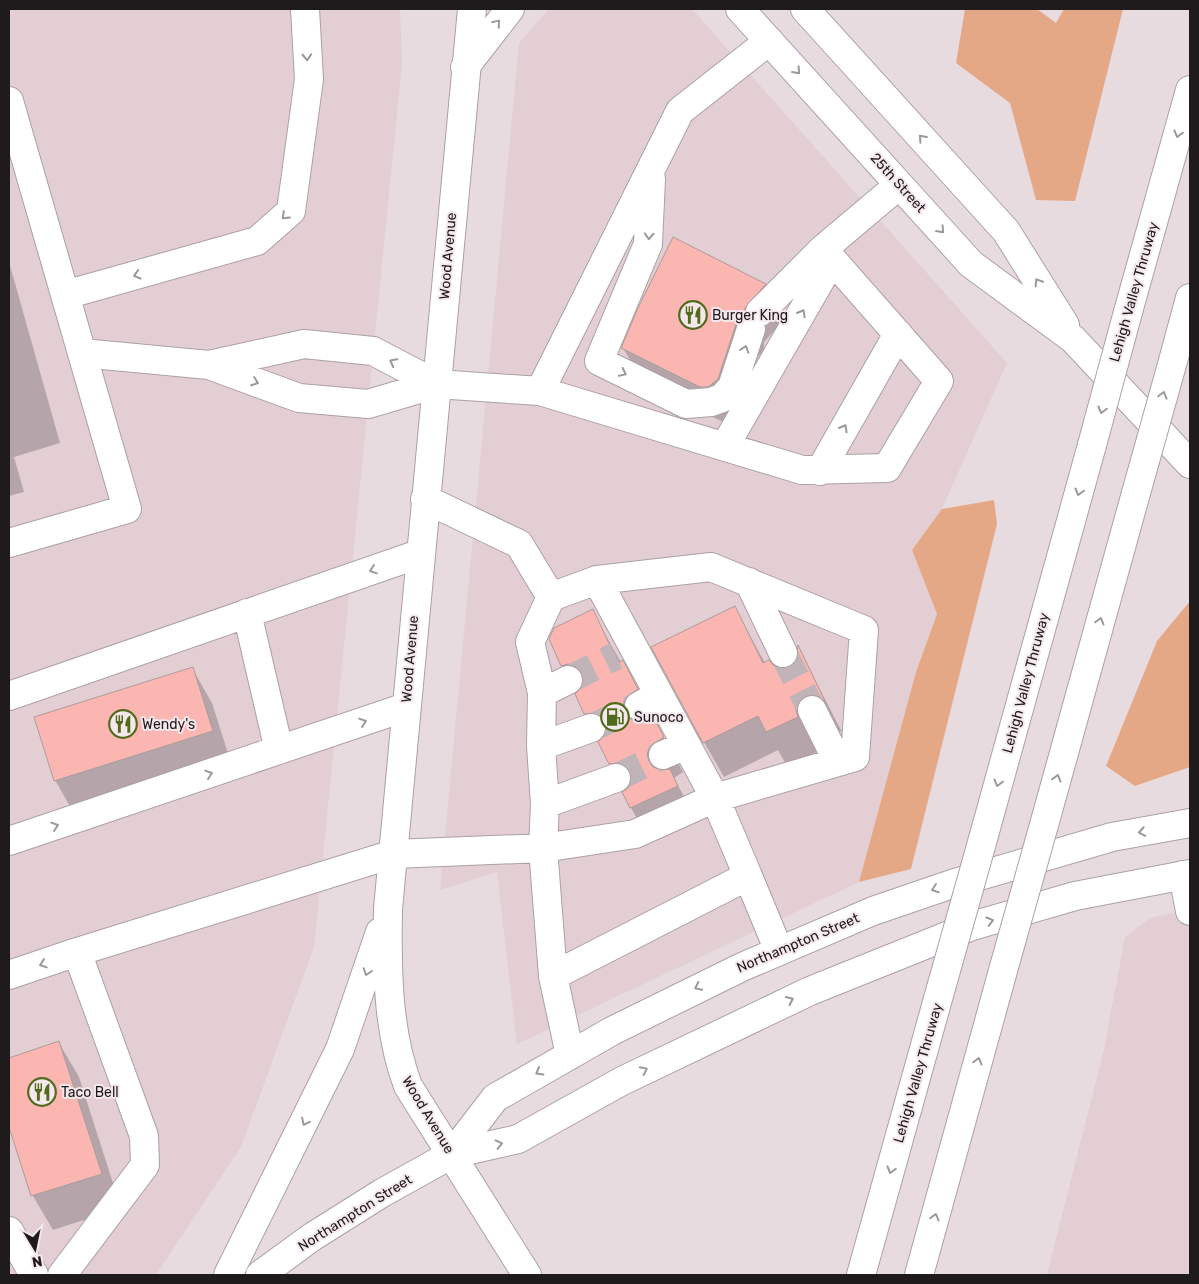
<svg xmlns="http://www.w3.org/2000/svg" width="1199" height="1284" font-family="Rubik,sans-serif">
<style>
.built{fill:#e3ced4}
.green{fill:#e5a886}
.shadow{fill:#0003}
.building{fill:#fcb6b1;stroke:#a99c9b}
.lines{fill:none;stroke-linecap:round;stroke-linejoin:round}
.minor-tunnel{stroke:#c0b4b8;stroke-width:28;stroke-dasharray:28 14;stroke-linecap:butt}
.minor-casing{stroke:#aca0a3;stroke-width:30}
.major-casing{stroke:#aca0a3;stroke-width:30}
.highway-casing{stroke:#aca0a3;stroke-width:30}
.minor{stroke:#fff;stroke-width:28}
.major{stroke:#fff;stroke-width:28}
.highway{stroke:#fff;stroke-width:28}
.highway-bridge-casing{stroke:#aca0a3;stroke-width:30;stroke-linecap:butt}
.highway-bridge{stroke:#fff;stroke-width:28}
.oneway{stroke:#9a9899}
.labels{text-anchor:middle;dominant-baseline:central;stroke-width:4;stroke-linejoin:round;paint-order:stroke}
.street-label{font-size:14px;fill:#1f1a1c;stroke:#f5e8ec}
.poi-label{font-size:14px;fill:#1f1a1c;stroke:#f5e8ec;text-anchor:start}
</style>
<rect width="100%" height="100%" fill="#e8dbdf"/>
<path class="built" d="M9,9H400L402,64L314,947L241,1147L156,1275H9Z
M549,9H692L1007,363L942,509L912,550L937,614L916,672L859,882L517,1044L497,872L440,890L519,43Z
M1190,909V1275H1047L1104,1049L1125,937L1150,918Z"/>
<path class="green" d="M965,9H1037L1056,23L1064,9H1123L1075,201L1036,200L1010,103L956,63Z
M994,500L997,524L911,869L859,882L916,672L937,614L912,550L942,509Z
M1190,601V767L1135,786L1106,766L1157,641Z"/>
<path class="shadow" d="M9,262L60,443L14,457L24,492L9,496Z
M765,284L785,319L764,342V350L756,359L728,421H721L643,383L623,348Z
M735,608L765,663L781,670L791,668L797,662L799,649L842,732L833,729L816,745L817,752L787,766L778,750L724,777L704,742Z
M592,611L683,772L674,778L697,821L651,842L631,808L624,793L626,791L610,763L601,740L586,713L578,693L562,665Z
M192,668L212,703L232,766L75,815L55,780Z
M59,1043L79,1077L121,1208L53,1230L33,1196L9,1123V1059Z"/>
<path class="building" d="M673,237L766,284L745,308V315L736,324L718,379L708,387H700L621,348L638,308Z
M735,606L763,663L769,660L774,666L781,668L790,667L796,661L798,645L826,703L820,697L812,694L805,696L799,702L796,710L798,717L766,732L758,716L703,743L651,647Z
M593,609L618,663L623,660L638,689L625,698L623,705L625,713L631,719L638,722L653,716L664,737L650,746L647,754L649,761L653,767L661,770L670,769L678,786L630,808L622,792L628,788L631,781L630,772L626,766L619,763L609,764L598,742L606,731L605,722L601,716L594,713L584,714L575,694L581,688L584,680L582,673L576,667L568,664L561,666L549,639L554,628Z
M193,667L213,731L54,781L34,717Z
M59,1041L102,1174L31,1196L9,1127V1058Z"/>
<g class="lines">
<path class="minor-tunnel" d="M783,653L812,710
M568,680L616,656
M591,728L639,706
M616,778L663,755"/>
<defs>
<path id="minor" d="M9,101L127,509L9,543
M651,179L648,244L599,361L686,404L711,402L722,398L732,387L751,329
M65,295L257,241L291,211L309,79L305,9
M760,312L823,249
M82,353L209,365L299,398L368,404L436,384L540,391L802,470L887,468L939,381L823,249L899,185
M209,365L304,344L373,351L436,384
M540,391L680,111L769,41
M725,446L832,260
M820,471L898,334
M597,580L711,567L864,630L855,757L715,798L748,876
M749,582L783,653
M551,597L597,580L715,798L635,834L543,848L553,976L570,1055
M247,613L279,750
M542,693L568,680
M9,696L419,554
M639,706L659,695
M812,710L838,762
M541,746L591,728
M663,755L686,745
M545,804L616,778
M9,841L406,707
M1183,875L1190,911
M9,975L77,952
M553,976L748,876L779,951
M9,1231L34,1275
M62,1275L145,1165L144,1136L77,952L393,854L543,848L545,804L541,746L542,693L530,642L551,597L519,544L425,499"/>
<path id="major" d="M472,9L388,909C387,968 387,1030 408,1086L527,1275
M452,1154L495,1098L612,1031L742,967L873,911L952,884L1112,837L1190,823
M228,1275L340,1049L380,932
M260,1275L312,1237L382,1193L452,1154L518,1139L622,1081L810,991L972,926L1075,896L1190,874"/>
<path id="highway" d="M740,9L971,264L1073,339L1190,464
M805,9L1006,231L1065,325
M465,67L510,9
M1128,312L1190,90
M1173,361L1190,298
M1044,825L1136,493
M981,846L1092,445
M861,1275L941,988
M919,1275L1004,967"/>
</defs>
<use href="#minor" class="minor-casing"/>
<use href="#major" class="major-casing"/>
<use href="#highway" class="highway-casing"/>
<use href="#minor" class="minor"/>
<use href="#major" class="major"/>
<use href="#highway" class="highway"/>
<defs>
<path id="highway-bridge" d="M1092,445L1128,312
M1136,493L1173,361
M1004,967L1044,825
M941,988L981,846"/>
</defs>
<use href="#highway-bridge" class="highway-bridge-casing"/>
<use href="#highway-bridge" class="highway-bridge"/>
</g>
<defs><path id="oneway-chevron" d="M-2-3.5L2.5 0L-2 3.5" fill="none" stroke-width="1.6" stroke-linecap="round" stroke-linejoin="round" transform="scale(1.25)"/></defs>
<g class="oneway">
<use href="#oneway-chevron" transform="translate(497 23) rotate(-50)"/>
<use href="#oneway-chevron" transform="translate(307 57) rotate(87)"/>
<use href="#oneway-chevron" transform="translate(797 71) rotate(48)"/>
<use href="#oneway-chevron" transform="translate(1178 134) rotate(105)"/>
<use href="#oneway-chevron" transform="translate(922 138) rotate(-132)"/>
<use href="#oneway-chevron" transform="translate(285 216) rotate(136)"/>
<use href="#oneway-chevron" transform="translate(941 230) rotate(48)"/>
<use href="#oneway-chevron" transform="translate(649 236) rotate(93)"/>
<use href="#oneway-chevron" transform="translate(137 275) rotate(164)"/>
<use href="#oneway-chevron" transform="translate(1038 282) rotate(-122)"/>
<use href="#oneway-chevron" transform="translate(802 313) rotate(-60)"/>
<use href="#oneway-chevron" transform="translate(745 349) rotate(-72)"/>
<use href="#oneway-chevron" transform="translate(393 362) rotate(-153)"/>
<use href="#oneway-chevron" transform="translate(623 373) rotate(26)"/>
<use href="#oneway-chevron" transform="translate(255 382) rotate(20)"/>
<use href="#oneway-chevron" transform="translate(1163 395) rotate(-74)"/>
<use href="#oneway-chevron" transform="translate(1102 410) rotate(105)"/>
<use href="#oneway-chevron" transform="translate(844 428) rotate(-60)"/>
<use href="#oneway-chevron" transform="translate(1079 492) rotate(105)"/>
<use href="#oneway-chevron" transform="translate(373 570) rotate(161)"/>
<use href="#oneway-chevron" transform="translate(1100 621) rotate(-75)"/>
<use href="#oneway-chevron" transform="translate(363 722) rotate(-19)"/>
<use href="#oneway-chevron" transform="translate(209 774) rotate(-19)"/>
<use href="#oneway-chevron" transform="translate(1057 778) rotate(-75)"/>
<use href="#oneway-chevron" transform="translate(998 783) rotate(105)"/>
<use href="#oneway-chevron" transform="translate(55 826) rotate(-19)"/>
<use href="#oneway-chevron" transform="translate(1142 832) rotate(170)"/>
<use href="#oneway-chevron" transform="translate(935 889) rotate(161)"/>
<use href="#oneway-chevron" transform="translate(990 921) rotate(-16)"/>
<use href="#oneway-chevron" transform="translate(43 964) rotate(162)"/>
<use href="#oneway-chevron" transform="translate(367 972) rotate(108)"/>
<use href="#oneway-chevron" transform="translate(698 987) rotate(154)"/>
<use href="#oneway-chevron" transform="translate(790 1000) rotate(-25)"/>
<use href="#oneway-chevron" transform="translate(978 1061) rotate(-75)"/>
<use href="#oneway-chevron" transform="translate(644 1070) rotate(-26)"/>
<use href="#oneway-chevron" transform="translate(539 1072) rotate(150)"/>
<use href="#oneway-chevron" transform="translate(305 1122) rotate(116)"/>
<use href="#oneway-chevron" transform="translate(499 1144) rotate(-13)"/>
<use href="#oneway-chevron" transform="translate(891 1170) rotate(106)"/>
<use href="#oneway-chevron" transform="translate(935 1217) rotate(-75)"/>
</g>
<defs>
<symbol id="restaurant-ring" viewBox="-11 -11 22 22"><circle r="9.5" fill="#f5e8ec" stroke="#516a1b" stroke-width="1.5"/><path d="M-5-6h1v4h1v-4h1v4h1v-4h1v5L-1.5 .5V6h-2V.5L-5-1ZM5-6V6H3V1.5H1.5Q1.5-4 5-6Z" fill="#516a1b"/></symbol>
<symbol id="fuel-ring" viewBox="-11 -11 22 22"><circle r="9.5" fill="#f5e8ec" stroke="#516a1b" stroke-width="1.5"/><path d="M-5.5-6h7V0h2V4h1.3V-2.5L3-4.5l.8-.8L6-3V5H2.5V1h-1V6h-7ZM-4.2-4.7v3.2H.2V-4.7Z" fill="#516a1b"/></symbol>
</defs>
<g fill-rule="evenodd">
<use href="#restaurant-ring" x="677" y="299" width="32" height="32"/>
<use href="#fuel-ring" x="599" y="701" width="32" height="32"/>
<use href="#restaurant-ring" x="107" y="708" width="32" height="32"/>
<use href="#restaurant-ring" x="26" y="1076" width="32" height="32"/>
</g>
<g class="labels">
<g class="street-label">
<text transform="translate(898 183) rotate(48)">25th Street</text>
<text transform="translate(448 256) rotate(-85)">Wood Avenue</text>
<text transform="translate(1134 292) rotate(-74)">Lehigh Valley Thruway</text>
<text transform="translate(410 659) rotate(-85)">Wood Avenue</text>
<text transform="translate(1026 683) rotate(-75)">Lehigh Valley Thruway</text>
<text transform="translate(798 943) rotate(-23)">Northampton Street</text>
<text transform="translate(918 1073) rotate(-74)">Lehigh Valley Thruway</text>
<text transform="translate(428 1115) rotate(59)">Wood Avenue</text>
<text transform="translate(355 1213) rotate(-32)">Northampton Street</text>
</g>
<g class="poi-label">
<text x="712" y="315">Burger King</text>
<text x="634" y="717">Sunoco</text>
<text x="142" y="724">Wendy's</text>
<text x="61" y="1092">Taco Bell</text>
</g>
</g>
<rect width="1199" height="1284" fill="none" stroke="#1f1a1c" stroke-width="20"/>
<g transform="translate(35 1249) rotate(170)" stroke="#f5e8ec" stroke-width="4" paint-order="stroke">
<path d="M0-4L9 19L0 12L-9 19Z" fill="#1f1a1c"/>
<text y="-8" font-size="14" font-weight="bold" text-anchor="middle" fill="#1f1a1c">N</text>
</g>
</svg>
